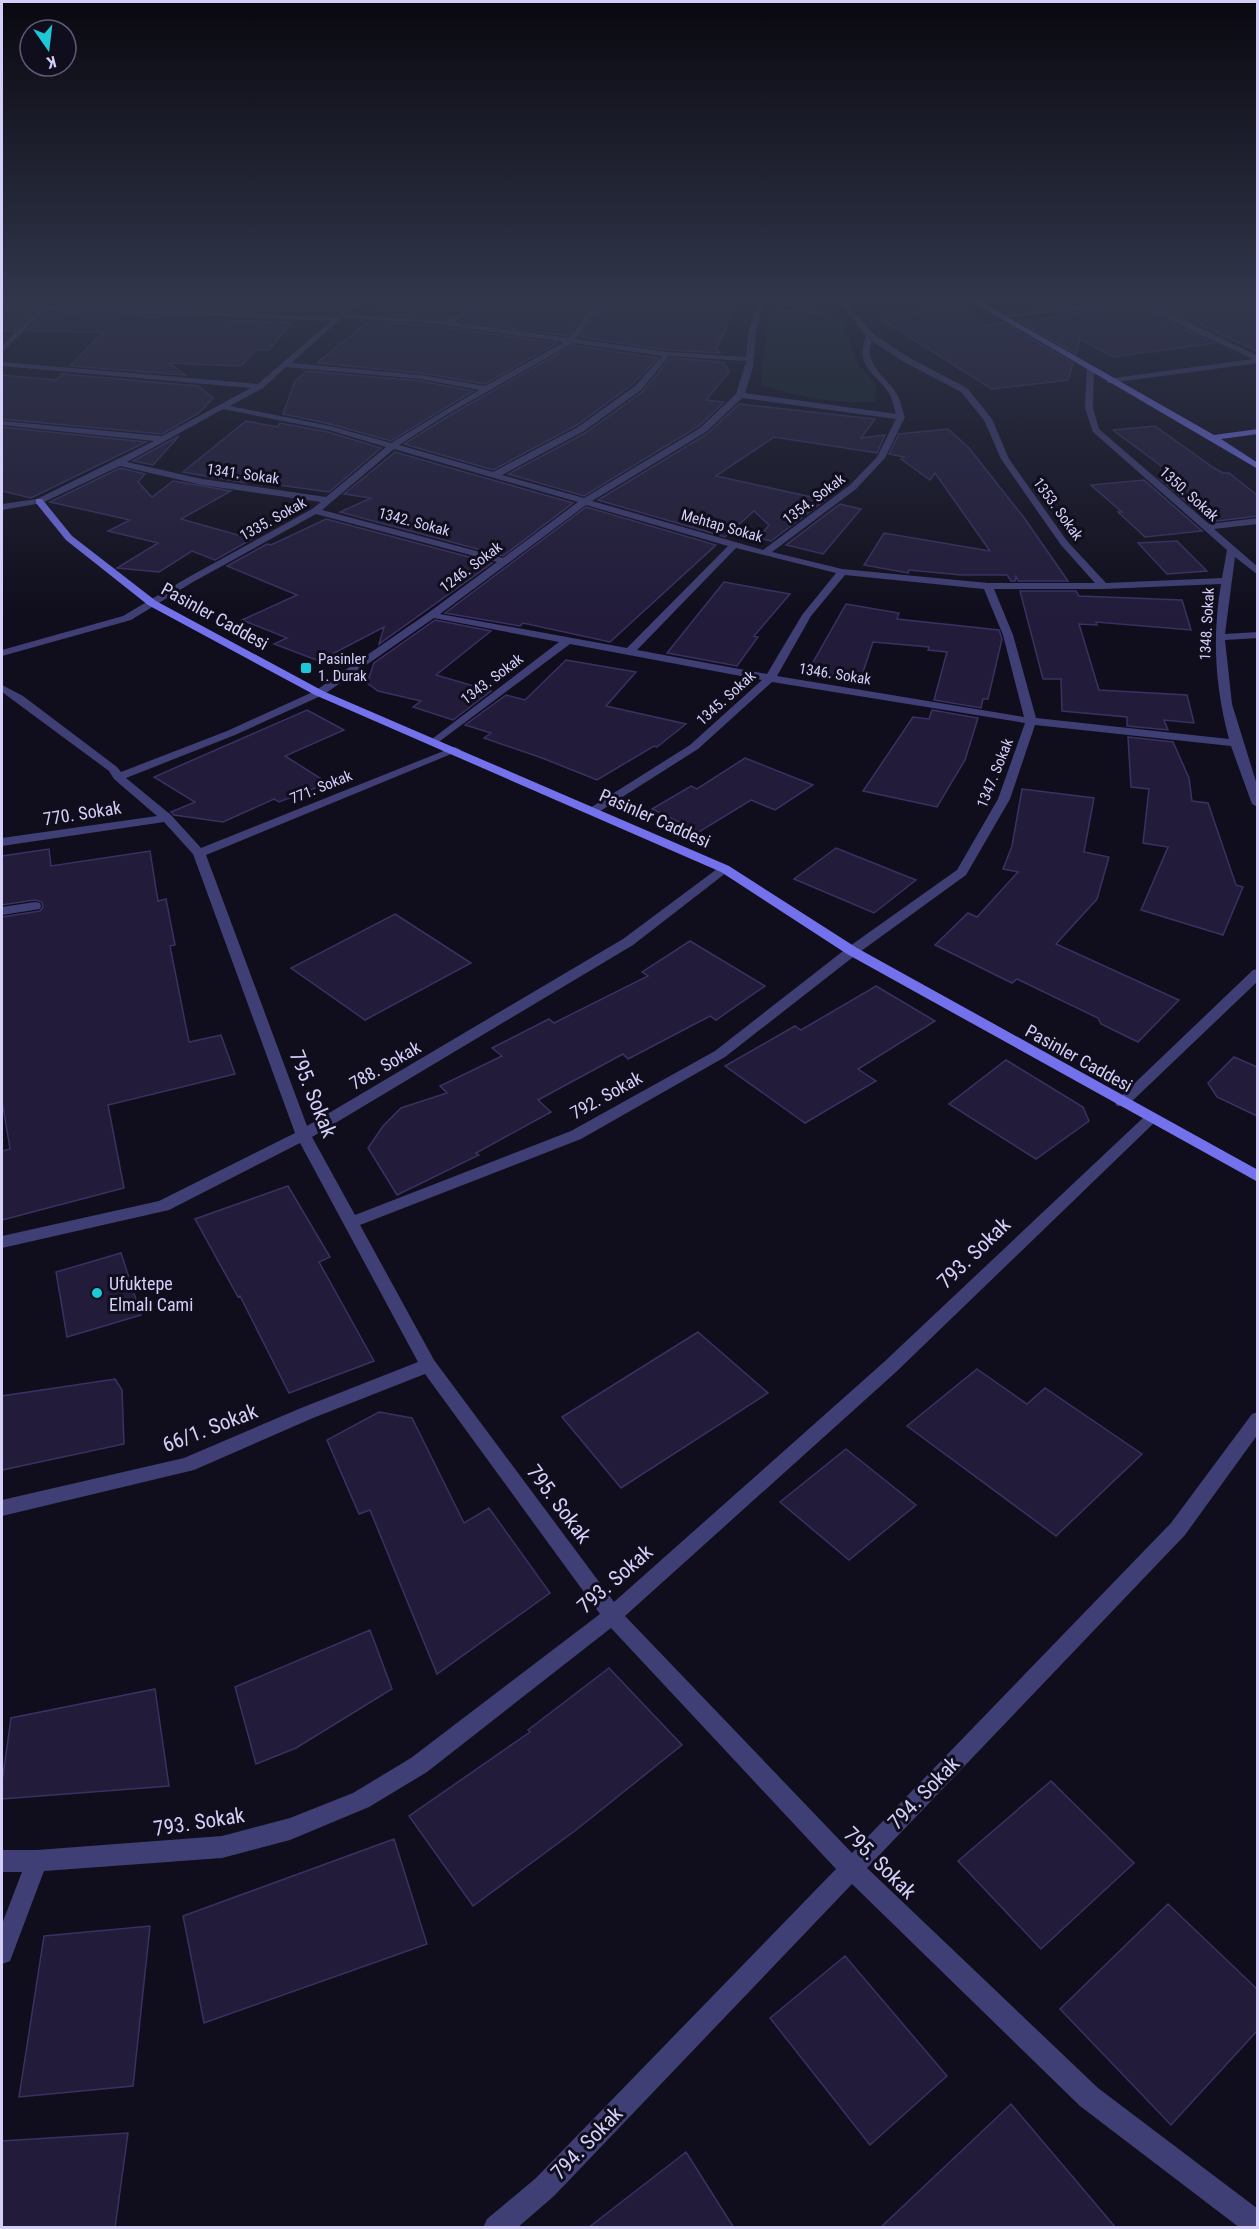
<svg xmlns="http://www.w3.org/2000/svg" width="1259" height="2229" font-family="'Roboto Condensed',sans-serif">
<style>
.green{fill:#122524}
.building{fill:#221c3a;stroke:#3a3163;stroke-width:1.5}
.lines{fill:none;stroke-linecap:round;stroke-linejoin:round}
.path{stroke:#3ca098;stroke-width:2;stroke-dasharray:1.5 2;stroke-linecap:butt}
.street{fill:#403f75;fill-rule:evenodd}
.secondary{fill:#7372ec;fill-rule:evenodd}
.poi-dot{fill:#1dc8d7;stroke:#100e1c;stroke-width:2}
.labels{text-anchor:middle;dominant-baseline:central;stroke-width:6;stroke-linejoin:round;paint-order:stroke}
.far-street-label{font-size:15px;fill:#d3cff9;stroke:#100e1c}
.far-poi-label{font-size:15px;fill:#d3cff9;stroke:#100e1c;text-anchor:start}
.street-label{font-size:18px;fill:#d3cff9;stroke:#100e1c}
.poi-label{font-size:18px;fill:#d3cff9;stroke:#100e1c;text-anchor:start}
.near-street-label{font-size:21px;fill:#d3cff9;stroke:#100e1c}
</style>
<rect width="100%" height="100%" fill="#100e1c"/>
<path class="green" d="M252,301H339L325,313L238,310Z
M768,313L841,318L858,364L876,385L875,402C837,404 797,397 761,385Z"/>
<path class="building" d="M2,301H42L14,331L2,330Z
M79,301H247L233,311L54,304L55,302Z
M393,301H447L472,304L444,319L377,314Z
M499,301H594L568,336L460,321Z
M606,301L693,305L695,301L737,304L717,348L720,353L667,350L580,337Z
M1150,301H1190V310L1212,307L1222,312L1257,307V351Z
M1138,305L1150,314L1214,343L1113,357L1080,339L1076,354L1019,321Z
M954,308L984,325L1004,323L1073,363L1068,380L992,389L879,318Z
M46,312L221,319L219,320L291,323L269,350H256L241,366L169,363L185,375L70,366L103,332L27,331Z
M368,322L428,325L557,343L485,384L421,373L317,363Z
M573,345L658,358L633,384L577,425L493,470L404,444L447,417Z
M670,358L724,362L729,372L706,400L724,402L699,426L584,496L508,474L585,433L642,392Z
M307,371L421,381L473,391L391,441L330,424L283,414L295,381Z
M62,374L198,386L213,398L199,413L162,434L2,419V375L56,380Z
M739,404L875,419L861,438L885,435L877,453L774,437L716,476L825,500L771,541L759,538L769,525L754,511L725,537L598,500L707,434Z
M246,421L278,427L280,423L328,432L381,448L329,492L250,481L246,483L183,472Z
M1155,426L1214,468L1223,473H1229L1257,495V516L1210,522L1160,479L1176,477L1113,430Z
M2,427L146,442L31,498L2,491Z
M948,429L969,448L1025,519L1068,581H1018L1016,576L1015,581H1011L1007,575H961L909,570L908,573L864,565L884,533L990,551L935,473L930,480L901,459L904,457L889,454L899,434Z
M179,436L153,465L133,461Z
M395,452L573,503L503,556L340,512L371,498L344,494Z
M120,468L145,474L138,482L152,497L173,481L231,491L181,519L252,539L215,560L192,551L159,572L117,568L158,543L108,531L130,520L50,502Z
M1144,480L1202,531L1145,537L1118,512H1122L1091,485Z
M840,504L861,509L823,554L786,545Z
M586,507L716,545L610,642L523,623L520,626L445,613Z
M326,519L492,563L379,644L384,627L319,661L274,644L287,638L242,620L297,595L227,566L267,544L271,545Z
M1177,541L1207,571L1167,574L1138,543Z
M724,582L790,594L754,636L758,637L737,666L667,653Z
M1020,591H1076L1079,596L1182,600L1191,630L1096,622L1097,625L1079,624L1099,690L1187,695L1194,723L1164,720L1168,730L1127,726V717L1062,711L1061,679H1043Z
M846,604L899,613L897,619L999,630L1002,639L988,699H983L981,708L934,700L947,652L928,650L929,647L873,642L860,681L807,673Z
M435,620L491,631L436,675L491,691L453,720L413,707L421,701L378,691L367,683L374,663Z
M566,660L636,672L606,706L686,724L657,747L654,746L597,780L542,758L484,738L491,733L465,725L506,695L525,700Z
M307,710L344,730L285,756L328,783L279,802L274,799L223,822L174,815L171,812L195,802L154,777Z
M932,710L978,718L965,760L937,807L863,791L913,717L929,719Z
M1128,737L1173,742L1189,778L1192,801L1208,803L1236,885L1243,887L1223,935L1141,910L1168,847L1143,843L1149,789L1131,787Z
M745,758L813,785L775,810L751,800L699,832L652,809L691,786L697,789Z
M1022,789L1094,798L1084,852L1109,857L1097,899L1056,944L1179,1000L1138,1042L1101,1024L1098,1018L1017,979L1012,983L935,945L968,913L977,917L1018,872L1003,869L1012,846Z
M836,848L916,880L874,913L794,879Z
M49,849L51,866L150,851L158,901L166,899L175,945L170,946L189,1042L221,1035L235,1074L108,1105L124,1188L2,1220V1151L10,1149L2,1100V917L40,911L43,907L42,902L35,900L2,905V856Z
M395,914L471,963L365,1020L291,968Z
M690,941L765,986L716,1020L710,1016L628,1059L623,1054L538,1100L551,1112L476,1153L479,1155L397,1195L368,1148L383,1126L401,1108L447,1093L440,1086L502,1056L492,1048L549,1019L554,1023L648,976L642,972Z
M876,986L935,1021L858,1069L876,1081L805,1123L725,1066L795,1026L801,1030Z
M1234,1057L1257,1067V1116L1217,1097L1208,1083Z
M1006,1060L1083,1107L1089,1121L1036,1159L949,1104Z
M288,1186L330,1257L319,1262L374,1361L289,1393L240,1296L238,1297L195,1219Z
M121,1253L141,1315L67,1337L56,1272Z
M698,1332L768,1393L621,1488L562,1417Z
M977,1369L1027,1404L1045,1388L1142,1454L1056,1536L907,1426Z
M115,1379L122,1390L124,1444L2,1470V1396Z
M379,1412L412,1418L464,1523L489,1508L550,1593L437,1674L370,1510L359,1514L327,1440Z
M846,1449L916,1505L849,1560L780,1502Z
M370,1630L392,1689L296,1748L256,1764L235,1687Z
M609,1668L682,1745L576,1830L473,1906L409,1816L530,1732L528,1730Z
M155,1689L169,1786L2,1799V1783L11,1718Z
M1051,1781L1134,1863L1041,1949L958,1861Z
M394,1839L427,1944L204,2023L183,1916Z
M1168,1904L1257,1989V2031L1171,2125L1060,2009Z
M150,1926L133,2086L19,2097L44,1936Z
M845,1956L947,2076L870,2145L770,2018Z
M1011,2104L1116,2228H880Z
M128,2133L115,2228H2V2141Z
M686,2152L734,2228H588Z"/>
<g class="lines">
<path class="path" d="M730,301L741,302
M777,310L829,314"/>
<path class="street" d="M46,301H53L49,306L336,317L354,301H361L347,314L444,321L482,301H490L453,322L569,338L597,301H604L576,339L667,352L746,357L748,333L758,301H764L756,333L753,367L745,393L896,414C894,408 893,401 890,395C876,372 854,368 866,336L839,301H846L873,334L910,358L967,388L992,419L1009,459L1067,541L1106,583L1222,578L1227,550L1093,432L1085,408L1087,367L1094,369L1093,408L1099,429L1209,524L1258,518V524L1214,529L1258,567V575L1235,557L1225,634L1258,632V638L1225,640L1232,704L1258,788V807L1252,804L1231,746L1035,725L1010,799L966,875L857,954L725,1057L581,1139L360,1225L434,1360L614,1602L884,1362L1145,1116H1155L1158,1119L1155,1122L896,1372L625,1616L852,1853L1171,1523L1252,1414L1258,1412V1434L1185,1535L867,1868L1098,2088L1258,2209V2228H1240L1080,2106L852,1884L554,2196L517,2228H483L487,2219L536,2178L836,1869L611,1628L427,1772L369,1807L290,1840L222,1858L44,1871L10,1961L2,1964V1924L22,1872H2V1850H37L222,1836L290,1818L353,1793L411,1758L600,1614L425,1374L313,1418L194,1470L2,1516V1500L184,1458L301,1408L418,1362L300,1143L169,1210L2,1248V1236L159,1201L295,1133L193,854L164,822L2,846V838L157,816L114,779L109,771L2,692V685L23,696L117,767L121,772L227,731L315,691L428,613L497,562L316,514L193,582L131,620L2,656V650L123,616L187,578L312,509L321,502L202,485L120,466L42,503L2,510V504L37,499L154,441L2,425V421L162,436L251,388L2,366V362L258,384L331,321L45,310L2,352V346ZM342,318L428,323L564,342L485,386L421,375L291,363ZM872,341L904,362L961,392L984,420L1001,459L1061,545L1095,583H988L842,569L772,552L856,489L885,458L905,417C902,410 901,401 897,394C886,376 863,365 872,341ZM573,343L662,356L635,386L578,427L493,472L399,445L446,415ZM669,356L746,361L736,394L700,428L584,498L502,475L584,431L641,390ZM286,367L421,379L479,390L391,443L330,426L230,406L263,388ZM742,398L896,419L877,457L850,485L763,550L592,501L706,432ZM223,409L329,430L386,447L326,497L202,479L127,462ZM394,449L578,502L503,558L322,510ZM586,505L728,546L627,648L440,614ZM736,548L836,573L802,615L767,674L637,650ZM845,575L984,589L1003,635L1024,717L777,676L811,616ZM1221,584C1212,637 1215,687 1229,739L1036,718L1013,635L994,589H1103ZM434,618L559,642L432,739L430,741L436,744L570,644L762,680L690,745L590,808V814L594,815L698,749L772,682L1025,723L998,799L957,870L847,948L715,1051L571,1131L355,1215L312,1137L633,945L731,869L725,865L721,866L623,939L307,1126L206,855L461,750L455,747L451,748L201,848L171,815L126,778L235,735L323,695Z
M1122,301H1145L1258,356V363L1110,383H1107V379L1253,359L1151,312L1139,303L1002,318L998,316Z
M35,902L40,903L41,906L40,909L2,915V907Z
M1258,969V981L1127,1106H1117L1115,1103L1117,1100L1253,970Z"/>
<path class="secondary" d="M971,301H979L1214,435L1258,429V434L1221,439L1258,463V469Z
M36,499H42L72,536L156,601L323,691L729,866L857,948L1258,1170V1182L847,954L721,872L315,695L148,605L66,540L36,503Z"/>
</g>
<linearGradient id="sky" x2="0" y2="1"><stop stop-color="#09080f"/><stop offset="0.49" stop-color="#31364b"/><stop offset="1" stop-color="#31364b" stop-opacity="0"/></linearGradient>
<rect width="1259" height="613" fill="url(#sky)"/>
<g class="poi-dot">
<rect x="300" y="662" width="12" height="12" rx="3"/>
<circle cx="97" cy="1293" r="6"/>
</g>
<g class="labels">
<g class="far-street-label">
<text transform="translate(243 474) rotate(8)">1341. Sokak</text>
<text transform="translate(1189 494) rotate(42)">1350. Sokak</text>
<text transform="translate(814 499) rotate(-37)">1354. Sokak</text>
<text transform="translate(1058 509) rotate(54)">1353. Sokak</text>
<text transform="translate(273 519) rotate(-29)">1335. Sokak</text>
<text transform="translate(414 522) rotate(15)">1342. Sokak</text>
<text transform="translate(722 526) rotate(16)">Mehtap Sokak</text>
<text transform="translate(471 567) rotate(-37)">1246. Sokak</text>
<text transform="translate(1207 624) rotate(-87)">1348. Sokak</text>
<text transform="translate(835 674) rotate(9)">1346. Sokak</text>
<text transform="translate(492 679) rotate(-37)">1343. Sokak</text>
<text transform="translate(726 698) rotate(-42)">1345. Sokak</text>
<text transform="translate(995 773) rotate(-68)">1347. Sokak</text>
<text transform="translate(321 787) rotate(-22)">771. Sokak</text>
</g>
<g class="far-poi-label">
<text x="318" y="659">Pasinler<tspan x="318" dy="17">1. Durak</tspan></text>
</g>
<g class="street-label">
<text transform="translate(215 616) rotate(29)">Pasinler Caddesi</text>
<text transform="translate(82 813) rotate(-9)">770. Sokak</text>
<text transform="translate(655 818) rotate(24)">Pasinler Caddesi</text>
<text transform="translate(1079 1058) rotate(29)">Pasinler Caddesi</text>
<text transform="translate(385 1065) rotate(-30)">788. Sokak</text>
<text transform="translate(606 1095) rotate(-29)">792. Sokak</text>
</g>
<g class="poi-label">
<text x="109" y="1283">Ufuktepe<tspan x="109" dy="21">Elmalı Cami</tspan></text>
</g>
<g class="near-street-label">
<text transform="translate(313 1094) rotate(68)">795. Sokak</text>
<text transform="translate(974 1253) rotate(-44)">793. Sokak</text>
<text transform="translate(210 1428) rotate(-21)">66/1. Sokak</text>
<text transform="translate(559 1504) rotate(53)">795. Sokak</text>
<text transform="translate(615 1579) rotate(-41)">793. Sokak</text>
<text transform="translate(924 1793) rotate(-46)">794. Sokak</text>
<text transform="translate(199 1822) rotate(-9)">793. Sokak</text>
<text transform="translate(880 1863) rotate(45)">795. Sokak</text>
<text transform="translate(587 2143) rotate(-46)">794. Sokak</text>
</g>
</g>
<rect width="1259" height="2229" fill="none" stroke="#d3cff9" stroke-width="6"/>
<g transform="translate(48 48) rotate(166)"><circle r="28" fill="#100e1c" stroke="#5e5b74" stroke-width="1.5"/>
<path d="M0-4.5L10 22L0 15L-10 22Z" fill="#1dc8d7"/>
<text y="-9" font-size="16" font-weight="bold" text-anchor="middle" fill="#d3cff9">K</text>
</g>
</svg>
